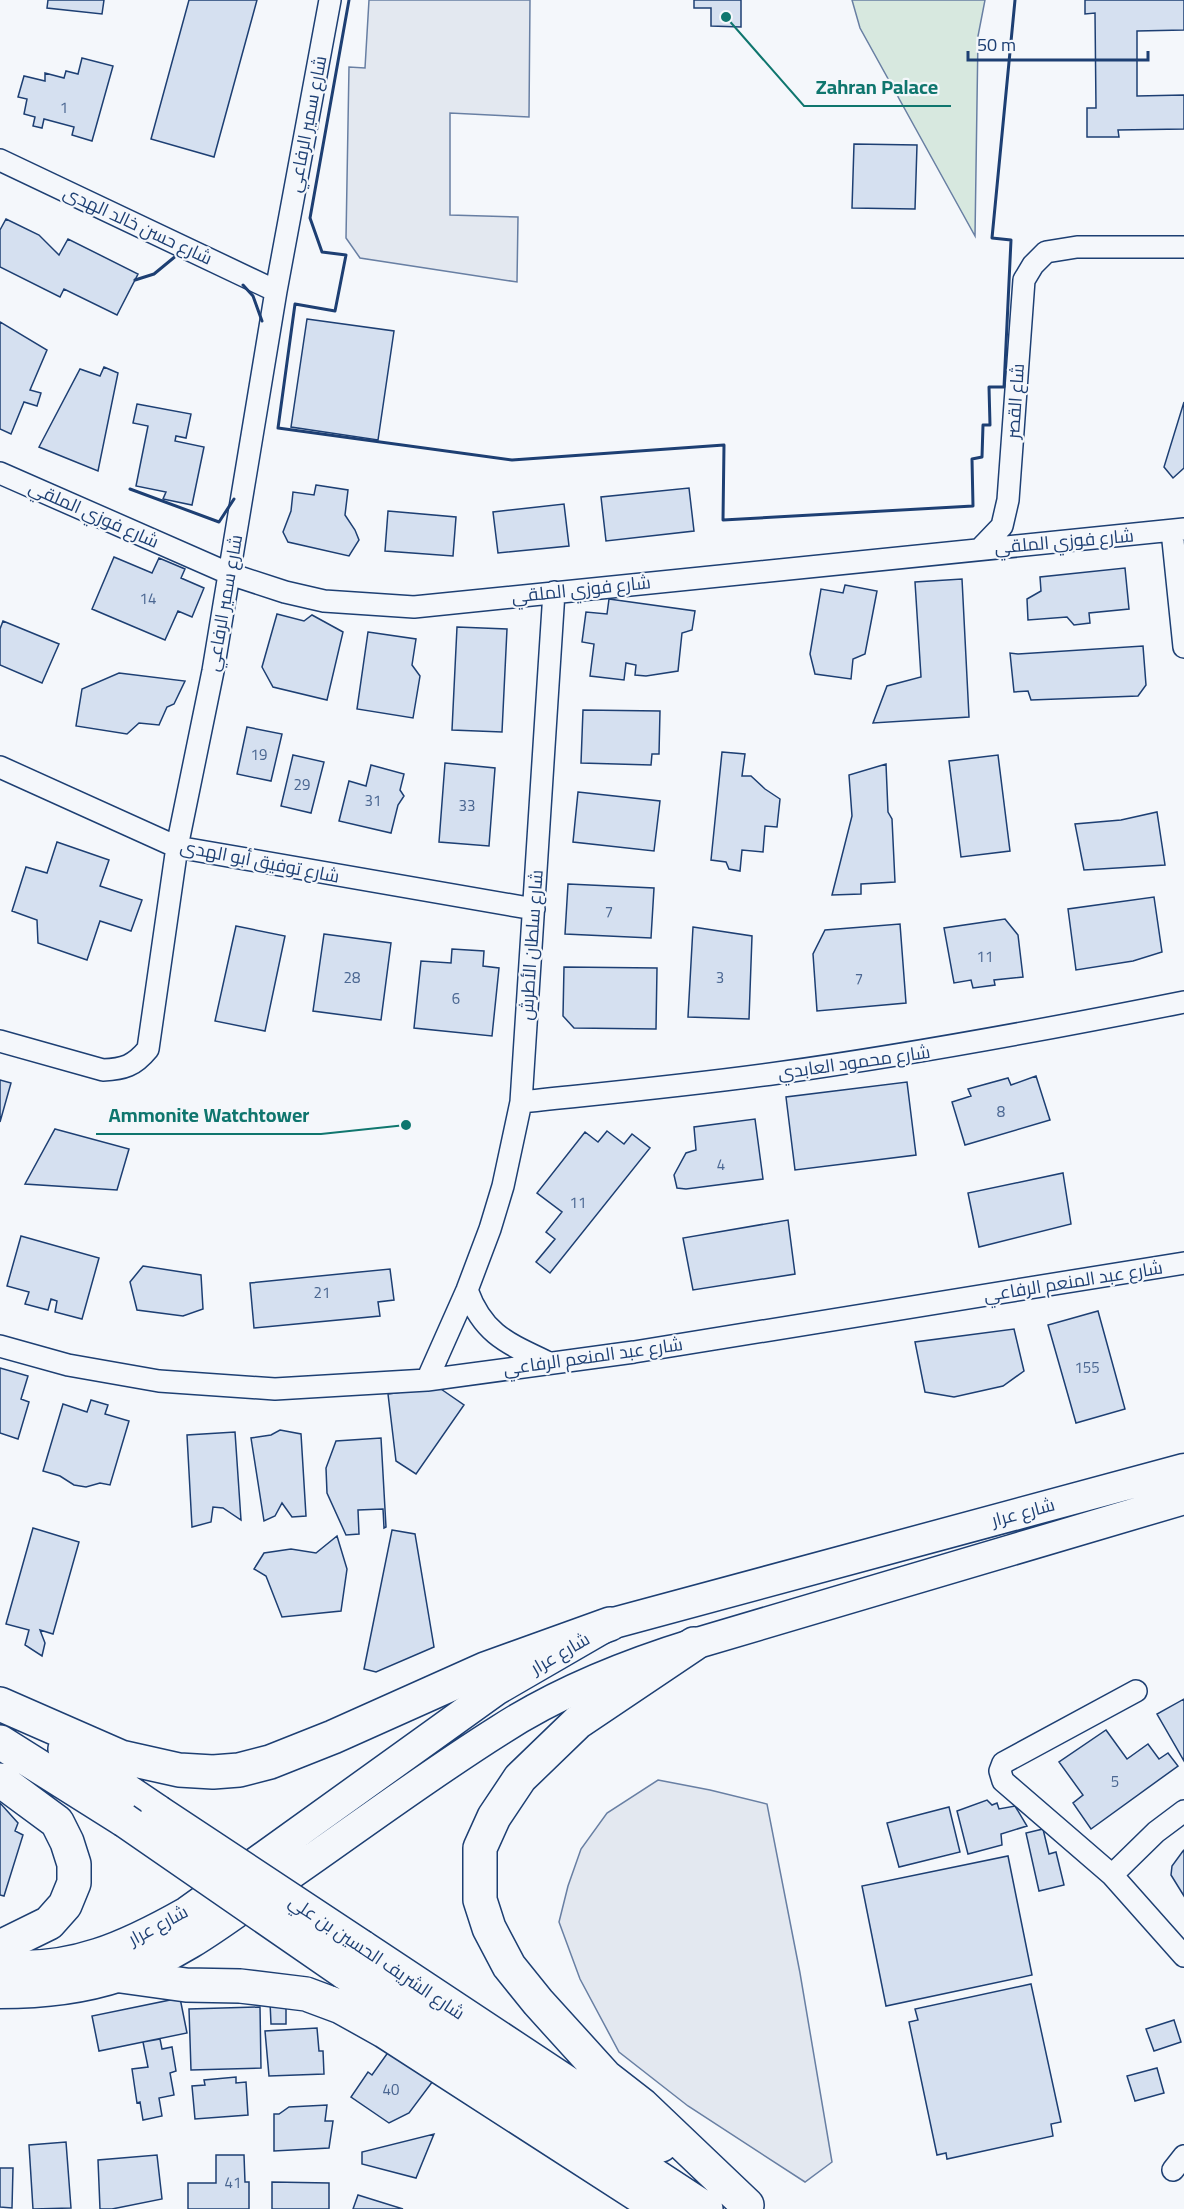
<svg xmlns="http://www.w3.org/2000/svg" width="1184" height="2209" font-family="Georgia,Cairo,serif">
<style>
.green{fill:#d7e8df;stroke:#687fa3;stroke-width:1.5}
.parking{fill:#e3e8f0;stroke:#687fa3;stroke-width:1.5}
.building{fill:#d5e0f0;stroke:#1d3f73;stroke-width:1.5}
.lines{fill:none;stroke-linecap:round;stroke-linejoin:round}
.minor-casing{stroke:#1d3f73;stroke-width:24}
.secondary-casing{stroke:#1d3f73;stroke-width:33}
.primary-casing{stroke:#1d3f73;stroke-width:36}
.minor{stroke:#f4f7fb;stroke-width:21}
.secondary{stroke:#f4f7fb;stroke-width:30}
.primary{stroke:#f4f7fb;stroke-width:33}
.primary-bridge-casing{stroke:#1d3f73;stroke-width:36;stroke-linecap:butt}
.primary-bridge{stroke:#f4f7fb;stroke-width:33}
.wall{stroke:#1d3f73;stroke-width:3}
.labels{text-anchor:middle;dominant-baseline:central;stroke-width:4.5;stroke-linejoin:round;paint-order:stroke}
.number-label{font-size:15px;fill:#4b6792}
.street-label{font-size:18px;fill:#1d3f73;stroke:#f4f7fb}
.leader{fill:none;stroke:#0f766e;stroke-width:2}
.callout-dot{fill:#0f766e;stroke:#f4f7fb;stroke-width:2}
.callout-label{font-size:20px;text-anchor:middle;font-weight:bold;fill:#0f766e;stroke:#f4f7fb;stroke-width:4.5;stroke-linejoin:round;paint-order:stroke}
</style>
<rect width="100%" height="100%" fill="#f4f7fb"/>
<path class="green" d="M852,0H985L978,36L975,236L860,28Z"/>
<path class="parking" d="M369,0H530L529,117L450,113V215L518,217L517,282L360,258L346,238L349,67L365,68Z
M658,1780L710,1790L767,1804L800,1973L832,2162L805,2182L688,2106L619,2052L580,1979L559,1922L568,1886L581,1849L607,1813Z"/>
<path class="building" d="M48,0H104L102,14L47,8Z
M189,0H257L214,157L151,139Z
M694,0H741V27L711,26V8H694Z
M1085,0H1184V30L1137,31V96L1184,95V129L1118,130L1119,137H1087V108H1096L1095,13L1085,14Z
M82,58L113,66L92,141L72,135L74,127L44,119L42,128L33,126L35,117L24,114L27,99L18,97L24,76L45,81V73L64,78L66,71L78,74Z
M854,144L917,145L915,209L852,208Z
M6,219L39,235L59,255L68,239L138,274L117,315L64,289L60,297L0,267V230Z
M307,319L394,331L378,440L291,427Z
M0,322L47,350L30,390L41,393L37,406L24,402L11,434L0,429Z
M104,367L118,373L98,471L39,447L80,369L100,376Z
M1184,402V468L1173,478L1164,467Z
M137,404L191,414L186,438L176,436L175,441L204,447L192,505L163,499L166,492L136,486L148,426L133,423Z
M316,485L348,490L345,515L355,530L359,540L349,556L288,542L283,532L291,511L293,492L314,495Z
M689,488L694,531L606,541L601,497Z
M564,504L569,546L498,553L493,512Z
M388,511L456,517L453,556L385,551Z
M114,557L152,573L159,558L185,569L181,578L204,588L192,617L178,611L165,640L92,609Z
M1125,568L1129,609L1089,613L1090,623L1074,625L1067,617L1028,620L1027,599L1041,591L1040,577Z
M962,579L969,717L873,723L887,686L921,677L915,582Z
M845,585L877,591L865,654L853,659L851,679L815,674L810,654L821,589L843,593Z
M609,599L695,611L692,630L682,633L678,671L646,676L635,675L636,665L626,663L624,680L590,676L594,644L582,642L586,612L607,614Z
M277,614L304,621L312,615L343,632L327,700L273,687L262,667Z
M3,621L59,644L42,683L0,665V629Z
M457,627L507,629L502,732L452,730Z
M368,632L416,639L412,665L420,676L413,718L357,709Z
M1143,646L1146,685L1138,696L1031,700L1028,691L1014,692L1010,653L1018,654Z
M119,673L185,681L174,704L167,707L159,725L139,723L127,734L76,726L82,689Z
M583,710L660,711L659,754H652L651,765L581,763Z
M247,727L282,734L271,781L237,774Z
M722,752L745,754L742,776H751L765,789L780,799L777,827L765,826L763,852L742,850L740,871L729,869L726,862L711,860Z
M293,755L324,762L311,813L281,806Z
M998,755L1010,851L961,857L949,761Z
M445,763L495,768L489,846L439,842Z
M886,764L888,812L892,819L895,882L861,884V894L832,895L852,816L849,775Z
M371,765L404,774L400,790L404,796L398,805L391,833L339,821L349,781L366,786Z
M578,792L660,801L654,851L573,842Z
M1157,812L1165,865L1084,870L1075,824L1121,820Z
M57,842L109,860L100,886L142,900L131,931L100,921L87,960L38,943L37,920L12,911L26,867L47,873Z
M568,884L654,888L651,938L565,934Z
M1154,897L1162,952L1133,961L1076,970L1068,909Z
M1005,919L1018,935L1023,977L994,980L995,985L973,988L971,980L954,983L944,928Z
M900,924L906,1003L817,1011L813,954L825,930Z
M236,926L285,936L265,1031L215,1021Z
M693,927L752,936L749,1019L688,1017Z
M324,934L391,943L381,1020L313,1011Z
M452,949L484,951L483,966L499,968L492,1036L414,1028L421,961L451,963Z
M564,967L657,968L656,1029L574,1028L563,1016Z
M1036,1076L1050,1120L965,1145L952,1102L971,1096L968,1089L1008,1078L1011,1085Z
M0,1080L11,1083L0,1122Z
M907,1082L916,1155L795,1170L786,1097Z
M755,1119L763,1179L686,1189L677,1188L674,1175L686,1153L696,1150L694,1127Z
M55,1129L129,1149L117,1190L25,1184Z
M607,1131L624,1144L632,1134L650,1148L550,1273L536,1262L555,1239L546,1232L562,1212L537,1193L585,1132L598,1142Z
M1063,1173L1071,1224L979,1247L968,1193Z
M788,1220L795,1274L693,1290L683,1238Z
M21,1236L99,1258L82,1319L55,1312L57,1301L51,1299L48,1310L25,1304L29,1292L7,1286Z
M143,1266L201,1275L203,1309L183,1316L137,1310L130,1282Z
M390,1269L394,1300L378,1302L380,1316L254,1328L250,1283Z
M1098,1311L1125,1409L1076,1423L1048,1325Z
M1014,1329L1024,1371L1003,1386L954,1397L925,1392L915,1342Z
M0,1368L28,1376L21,1399L29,1402L18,1439L0,1433Z
M438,1387L464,1405L416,1474L396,1461L388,1394Z
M91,1400L108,1405L105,1414L129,1421L110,1485L100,1483L86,1487L74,1485L60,1476L43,1471L63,1404L87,1412Z
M280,1430L301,1434L306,1516L292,1517L282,1503L275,1516L264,1521L251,1438L271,1435Z
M235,1432L241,1520L223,1508L213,1507L211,1522L192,1527L187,1435Z
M381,1438L386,1527L384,1528L383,1509L358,1510L359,1534L346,1535L327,1493L326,1468L336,1441Z
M33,1528L79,1542L53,1634L40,1630L45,1643L42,1656L25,1645L29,1630L6,1624Z
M392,1530L415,1534L434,1647L376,1672L364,1669Z
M337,1536L347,1569L341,1611L282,1617L266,1576L254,1569L264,1553L291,1549L316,1553Z
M1184,1699V1761L1157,1714Z
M1106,1730L1127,1759L1148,1744L1159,1759L1168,1753L1178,1766L1091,1829L1073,1803L1083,1795L1059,1762Z
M987,1800L992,1805L997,1803L999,1809L1015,1806L1027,1826L1001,1834L1002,1845L968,1854L957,1811Z
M0,1803L18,1823L15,1831L23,1835L4,1896L0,1895Z
M949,1807L960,1852L899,1867L887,1823Z
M1043,1829L1049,1854L1056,1852L1064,1885L1039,1891L1026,1833Z
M1183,1851L1184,1850V1896L1171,1875L1172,1866Z
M1008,1856L1032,1975L886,2006L862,1886Z
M1031,1984L1061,2122L1051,2124L1053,2136L947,2159L946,2153L937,2155L909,2022L918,2020L915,2009Z
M180,1998L187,2033L99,2051L92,2016Z
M270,2002H286V2024H271Z
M260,2007L261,2068L191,2070L189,2009Z
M1174,2020L1181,2042L1154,2051L1146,2029Z
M317,2028L319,2051H323L324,2074L269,2076L265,2031Z
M160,2039L162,2049L172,2047L176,2071L170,2073L174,2095L159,2098L162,2116L143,2120L140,2102L137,2103L132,2069L148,2067L143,2042Z
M389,2051L433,2081L409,2113L389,2123L351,2097L368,2072L372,2075Z
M1157,2068L1164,2093L1135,2101L1127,2076Z
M236,2077V2083L246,2082L248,2115L195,2119L192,2086L205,2085L204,2080Z
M327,2105L325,2121H333L329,2148L274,2151V2114H279L289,2107Z
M434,2134L416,2178L362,2164V2152Z
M66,2142L71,2208L33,2209L29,2145Z
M157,2155L162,2199L112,2209H100L98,2160Z
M216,2155H244L245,2182H249V2209H188V2183H216Z
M0,2168H13L12,2208L0,2207Z
M272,2182L329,2183V2209H272Z
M358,2195L403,2209H353Z"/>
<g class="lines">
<defs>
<path id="minor" d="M0,160L276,291
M0,473L230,574L285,592L324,601L414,607L1184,529
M1172,531L1184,647
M980,549L1002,526L1008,500L1024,280L1033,265L1046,252L1077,247H1184
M0,767L177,847L534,909
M0,1041L103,1070C124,1069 134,1066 148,1049L177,847L213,671L276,291L330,0
M521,1102C607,1093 693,1085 778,1073C914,1054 1049,1029 1184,1002
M467,1290C483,1334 507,1343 547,1362
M0,1346L68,1365L159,1381L275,1389L427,1380L634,1352L1184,1263
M427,1380L467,1290L490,1229L503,1186L521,1102L554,592
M1136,1691L1003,1763L1000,1771L1003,1781L1112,1875L1184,1956
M1112,1875L1156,1832L1184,1811
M1173,2170L1184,2156"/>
<path id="secondary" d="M0,1965C71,1972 127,1946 187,1912L496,1690L610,1624L1184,1469
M0,1993C42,1993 81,1989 120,1976C177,1958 224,1921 272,1887C348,1835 422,1779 500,1730C560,1691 626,1665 694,1644L1184,1499"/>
<path id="primary" d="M694,1644L578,1722L520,1778L494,1817L480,1848V1900L489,1928L509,1966L538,2002L606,2077L642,2105L747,2205
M0,1704L121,1757L179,1770L213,1772L239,1770L270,1762L333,1737L485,1669L610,1624
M0,1742L124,1820
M65,1749L158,1812
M0,1780L57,1822L67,1842L74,1864V1883L65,1905L49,1923L0,1947
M362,1947L661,2145
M344,1972L706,2209
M121,1976L186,1985L240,1986L306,1994L341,2007L384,2031L660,2209"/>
</defs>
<use href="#minor" class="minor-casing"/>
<use href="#secondary" class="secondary-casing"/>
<use href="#primary" class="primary-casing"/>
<use href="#minor" class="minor"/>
<use href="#secondary" class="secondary"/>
<use href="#primary" class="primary"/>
<defs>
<path id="primary-bridge" d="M158,1812L362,1947
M124,1820L344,1972"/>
</defs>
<use href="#primary-bridge" class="primary-bridge-casing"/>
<use href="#primary-bridge" class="primary-bridge"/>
<path class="wall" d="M349,0L310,218L322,252L346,255L335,311L295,304L278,428L512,460L724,445L723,520L973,506L972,459L982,457L983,425H990L989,387H1004L1011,240L992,238L1015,0
M135,280L154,274L177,255L181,256
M243,285L253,296L262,321
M130,489L219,522L234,499"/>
</g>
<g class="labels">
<g class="number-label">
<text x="64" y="107">1</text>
<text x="148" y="598">14</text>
<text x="259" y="754">19</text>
<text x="302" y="784">29</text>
<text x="373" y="800">31</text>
<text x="467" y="805">33</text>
<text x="609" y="911">7</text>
<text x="985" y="956">11</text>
<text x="352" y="977">28</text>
<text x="720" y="977">3</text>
<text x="859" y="978">7</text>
<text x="456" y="998">6</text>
<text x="1001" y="1111">8</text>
<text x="721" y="1164">4</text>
<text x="578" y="1202">11</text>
<text x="322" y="1292">21</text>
<text x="1087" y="1367">155</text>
<text x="1115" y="1781">5</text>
<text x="391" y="2089">40</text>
<text x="233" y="2182">41</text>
</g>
<g class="street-label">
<text transform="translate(307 124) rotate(-79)">شارع سمير الرفاعي</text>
<text transform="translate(138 225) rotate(25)">شارع حسن خالد الهدى</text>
<text transform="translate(1015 401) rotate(-86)">شاع القصر</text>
<text transform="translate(94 514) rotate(24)">شارع فوزي الملقي</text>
<text transform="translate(1064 541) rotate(-5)">شارع فوزي الملقي</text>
<text transform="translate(581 589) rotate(-6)">شارع فوزي الملقي</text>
<text transform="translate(224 603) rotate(-80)">شارع سمير الرفاعي</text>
<text transform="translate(260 861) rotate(11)">شارع توفيق أبو الهدى</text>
<text transform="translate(531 945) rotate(-86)">شارع سلطان الأطرش</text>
<text transform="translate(854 1062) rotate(-8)">شارع محمود العابدي</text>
<text transform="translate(1073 1281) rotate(-9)">شارع عبد المنعم الرفاعي</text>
<text transform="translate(593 1356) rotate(-8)">شارع عبد المنعم الرفاعي</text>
<text transform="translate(1023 1512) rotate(-15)">شارع عرار</text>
<text transform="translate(560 1653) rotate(-30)">شارع عرار</text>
<text transform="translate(158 1925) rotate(-28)">شارع عرار</text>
<text transform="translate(377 1957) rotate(34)">شارع الشريف الحسين بن علي</text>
</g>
</g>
<path class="leader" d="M726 17L804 106H951M406 1125L321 1134H96"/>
<g class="callout-dot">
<circle cx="726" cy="17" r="6"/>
<circle cx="406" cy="1125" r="6"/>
</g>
<g class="callout-label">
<text x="877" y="94">Zahran Palace</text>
<text x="209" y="1122">Ammonite Watchtower</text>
</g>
<path d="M968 51v9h180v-9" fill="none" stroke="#1d3f73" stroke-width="3"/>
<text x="977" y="51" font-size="18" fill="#1d3f73" stroke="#f4f7fb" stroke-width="4.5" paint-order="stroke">50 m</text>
</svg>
